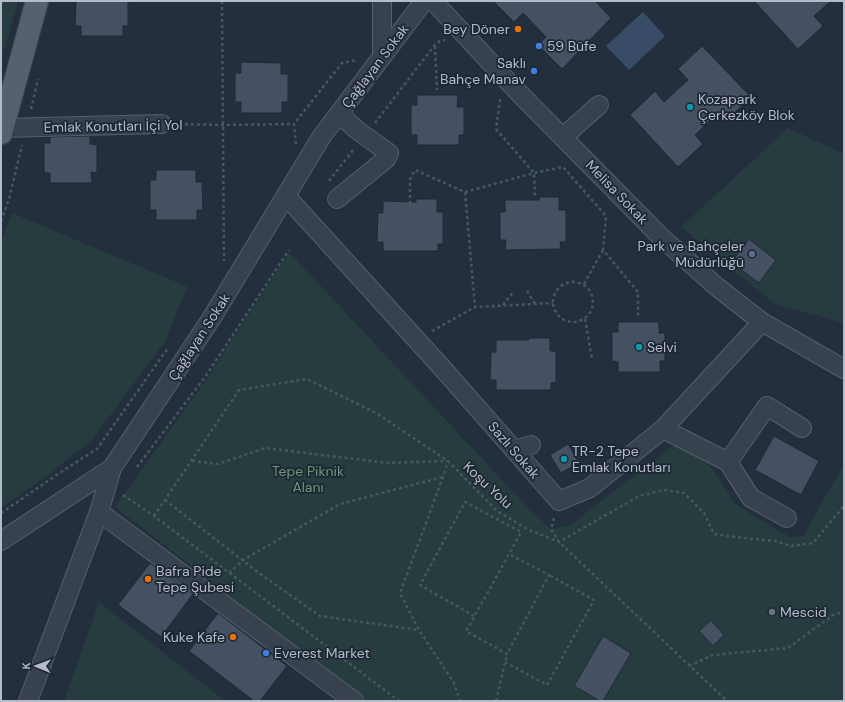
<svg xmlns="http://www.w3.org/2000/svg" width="845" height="702" font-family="'DM Sans',sans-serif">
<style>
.green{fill:#263c3f}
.water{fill:#394c67}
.building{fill:#455162;stroke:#1f2835}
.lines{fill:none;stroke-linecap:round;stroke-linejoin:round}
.minor-casing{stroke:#565f6c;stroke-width:20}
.major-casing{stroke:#414a57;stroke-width:24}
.path{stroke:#44595c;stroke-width:2.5;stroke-dasharray:3 3;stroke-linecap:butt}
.minor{stroke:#38414e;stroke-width:18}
.major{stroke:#56606e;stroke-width:22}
.food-dot{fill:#e8710a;stroke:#1d2633;stroke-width:1.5}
.shop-dot{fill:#3f7fe0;stroke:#1d2633;stroke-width:1.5}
.culture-dot{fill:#0f9aa8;stroke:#1d2633;stroke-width:1.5}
.service-dot{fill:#5c6f8a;stroke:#1d2633;stroke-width:1.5}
.worship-dot{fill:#6b7280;stroke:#1d2633;stroke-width:1.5}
.labels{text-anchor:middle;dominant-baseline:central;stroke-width:3.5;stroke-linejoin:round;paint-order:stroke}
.poi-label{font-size:14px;fill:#b4bcc9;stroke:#1d2633;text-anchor:start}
.street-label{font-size:14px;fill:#b4bcc9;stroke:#1d2633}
.park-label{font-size:14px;fill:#6b9a76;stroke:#1d2633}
</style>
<rect width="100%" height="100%" fill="#242f3e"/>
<path class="green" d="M1,1H18L1,61Z
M788,128L844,154V323L775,304L681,227Z
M12,213L188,287L176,313L166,340L92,440L45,477L1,508V241Z
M289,252L531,511L551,529L570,525L681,440L714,471L736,505L790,537L803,536L844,464V701H365L115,507L208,377Z
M99,602L225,701H64Z"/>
<path class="water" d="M643,12L665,36L629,70L606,46Z"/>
<path class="building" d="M76,1H128V26H123V36H81V26H75Z
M493,1H595L611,18L562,69L538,45L546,37L523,13L514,22Z
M754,1H831L814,16L823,26L798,49Z
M702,46L751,97L727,120L719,112L695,135L703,144L678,167L630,115L655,91L664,102L688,80L678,69Z
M241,62L281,63V74H288V102H282V113H241V102H235V73H241Z
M417,95H458L457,107H464V135H459V145H417V135H411V105H417Z
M90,136V144L97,145V173L91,172L92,183H50V173H44V143H50V137Z
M156,170H196V182H202L203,210H197V220H156V210H150V180H156Z
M539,197H559V210H566V242H560L561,249L505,250L506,240H500V212H505V200H539Z
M416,199H437V212H443V244H438V251H383V242H377L378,213H383V201L416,202Z
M749,239L776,260L759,283L731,262Z
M618,322H659V333H665V361H660V372H618V362L612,361V332H618Z
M529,338H550V351H556V382L551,383V390H496V380H490L491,352H496V340H529Z
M774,436L819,461L801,495L755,470Z
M568,444L579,463L561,473L550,455Z
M150,563L193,594L161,637L118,605Z
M218,613L287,666L260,701H254L189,651Z
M711,620L724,635L713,646L699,631Z
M603,636L631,653L603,701H600L574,686Z"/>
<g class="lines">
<defs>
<path id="minor" d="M433,1L518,92L661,237L717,287L762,322L844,369
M382,57V1
M2,128L162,124
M563,137L599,105
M286,196L444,370L559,501L590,488L663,429L762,322
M337,199L386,159L389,153L357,130L339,114
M663,429L728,462L751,498L787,518
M514,450L531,445
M728,462L767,406L802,428
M99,512L354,701
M1,541L112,468
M28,701L99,512L112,468L211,319L322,136L424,1"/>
<path id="major" d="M1,133L37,1"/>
</defs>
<use href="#minor" class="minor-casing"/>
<use href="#major" class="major-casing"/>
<path class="path" d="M222,1L224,261
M435,46L437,90
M500,99L496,129L534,173L535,198
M31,109L38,79
M375,123L434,46L440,41L445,40
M179,124L223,125L294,124
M296,144L294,124L342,63L357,60
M329,181L354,149
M465,192L534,173L563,167L606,216L603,250L638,292V319
M410,204V179L415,170L465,192L475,307
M1,221L9,199L22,145
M553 302a20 20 0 1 1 40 0a20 20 0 1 1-40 0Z
M584,284L603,250
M527,291L535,304
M503,305L514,291
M585,319L592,359
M432,331L475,307L553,303
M192,461L218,464L265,448L387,463L448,461L443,477L400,593L419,630L454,683L460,701
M137,467L205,377L289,250
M123,495L154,516L399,701
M165,500L259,573L320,616L419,630
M1,513L64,470L97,449L168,348
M154,516L239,390L307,379L376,413L448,461L497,511L529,530L559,542L639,496L664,490L684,493L704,513L714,534L743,538L776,541L791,546L813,543L844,506
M554,518L551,529L559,542L727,701
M229,573L243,560L340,504L443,477
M474,616L420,585L465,502L521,532C503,565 485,598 466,631L507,654L549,575L509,554
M505,662L547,685L594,600L549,575
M689,666L713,655L788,648L833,615L844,612
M496,701L507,654"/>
<use href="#minor" class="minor"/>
<use href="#major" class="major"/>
</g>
<g class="food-dot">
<circle cx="518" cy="29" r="4"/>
<circle cx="148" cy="579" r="4"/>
<circle cx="233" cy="637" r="4"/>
</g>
<g class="shop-dot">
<circle cx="539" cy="46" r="4"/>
<circle cx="534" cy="71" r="4"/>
<circle cx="266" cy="653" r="4"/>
</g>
<g class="culture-dot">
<circle cx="690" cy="107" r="4"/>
<circle cx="639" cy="347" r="4"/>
<circle cx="564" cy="459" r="4"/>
</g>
<circle class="service-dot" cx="752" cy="254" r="4"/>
<circle class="worship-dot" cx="772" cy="612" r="4"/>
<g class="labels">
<g class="poi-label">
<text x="510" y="29" text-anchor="end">Bey Döner</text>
<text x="547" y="46">59 Büfe</text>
<text x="526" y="63" text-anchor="end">Saklı<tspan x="526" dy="16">Bahçe Manav</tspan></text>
<text x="698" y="99">Kozapark<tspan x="698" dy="16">Çerkezköy Blok</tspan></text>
<text x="744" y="246" text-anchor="end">Park ve Bahçeler<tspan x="744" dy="16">Müdürlüğü</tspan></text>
<text x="647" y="347">Selvi</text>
<text x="572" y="451">TR-2 Tepe<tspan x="572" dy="16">Emlak Konutları</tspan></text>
<text x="156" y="571">Bafra Pide<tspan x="156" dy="16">Tepe Şubesi</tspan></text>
<text x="780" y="612">Mescid</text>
<text x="225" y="637" text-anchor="end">Kuke Kafe</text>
<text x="274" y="653">Everest Market</text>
</g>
<g class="street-label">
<text transform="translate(375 66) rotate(-53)">Çağlayan Sokak</text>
<text transform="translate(113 126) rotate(-1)">Emlak Konutları İçi Yol</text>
<text transform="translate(617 192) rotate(46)">Melisa Sokak</text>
<text transform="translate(199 337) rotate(-57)">Çağlayan Sokak</text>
<text transform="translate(514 450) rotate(49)">Sazlı Sokak</text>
<text transform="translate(488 485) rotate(43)">Koşu Yolu</text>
</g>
<g class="park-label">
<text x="308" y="471">Tepe Piknik<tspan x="308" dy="16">Alanı</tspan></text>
</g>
</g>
<rect width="845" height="702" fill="none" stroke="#b4bcc9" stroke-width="4"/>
<g transform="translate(36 666) rotate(271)" stroke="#1d2633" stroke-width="3" paint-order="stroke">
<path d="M0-3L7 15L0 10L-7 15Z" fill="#b4bcc9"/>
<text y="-6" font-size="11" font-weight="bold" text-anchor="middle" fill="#b4bcc9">K</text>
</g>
</svg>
